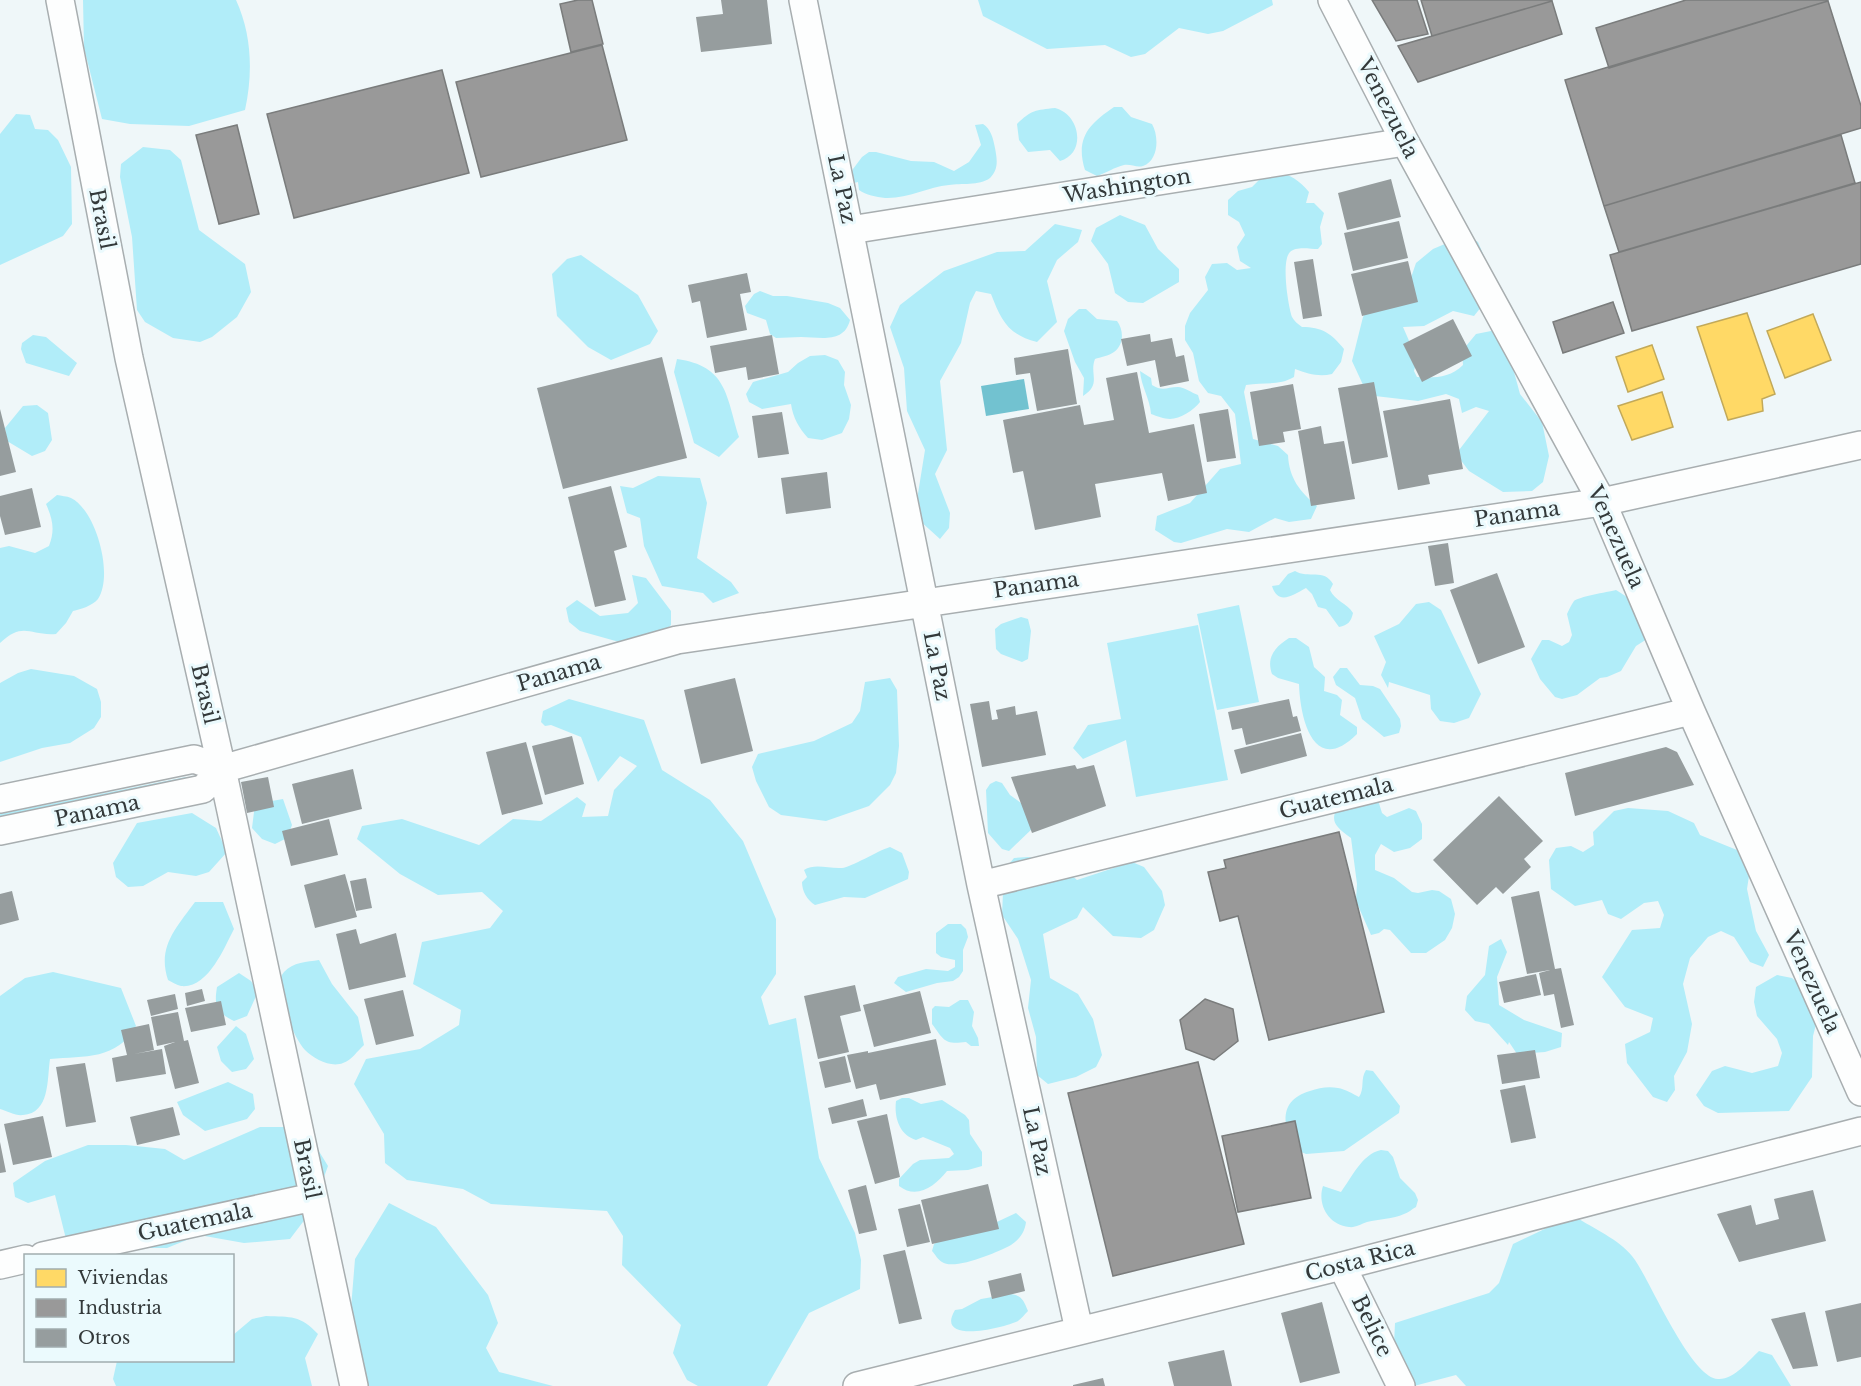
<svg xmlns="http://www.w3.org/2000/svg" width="1861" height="1386" font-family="'Libre Baskerville',serif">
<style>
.green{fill:#b1edf9}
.water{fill:#72c2d0}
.homes{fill:#ffd966;stroke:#c2a959;stroke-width:1.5}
.industry{fill:#999;stroke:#7a7c7c;stroke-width:1.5}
.building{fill:#969d9e}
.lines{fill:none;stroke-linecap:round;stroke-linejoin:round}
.minor-casing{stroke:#a8aeb0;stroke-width:30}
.minor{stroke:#fdfefe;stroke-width:27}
.labels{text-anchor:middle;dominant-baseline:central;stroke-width:6;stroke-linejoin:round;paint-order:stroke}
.street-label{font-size:21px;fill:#33393a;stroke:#ebfafd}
</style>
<rect width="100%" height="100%" fill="#eff7f9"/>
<path class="green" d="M83,0H236C252,35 253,73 245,110L189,126L130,124L102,119L84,48Z
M978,0H1272L1273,5L1223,31L1208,34L1179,28L1145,54L1131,57L1105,45L1047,49L983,16Z
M1114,107H1122L1131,117L1152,124C1159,136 1159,160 1143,166C1137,168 1131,164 1124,165C1115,167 1106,173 1097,176L1085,170C1075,138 1089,124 1114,107Z
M1055,108C1080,114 1087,153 1060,161L1050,150L1028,152L1019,140L1017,124C1031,110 1036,110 1055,108Z
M16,114L30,115L35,129L48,130L58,140L71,167L72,224L63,236L0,265V134Z
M983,124C991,129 993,138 995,148C997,159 999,169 990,178C979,186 961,183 949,185C928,187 907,199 885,198C876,197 866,195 859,190L858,182L854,183L851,176L853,169L862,157L869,152H876L911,161L934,162L954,171L969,162L981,145L975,125Z
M143,147L170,150L181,160L199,230L245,264L251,292L237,317L212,337L200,342L173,338L145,322L137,310L132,237L120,177L121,164Z
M1275,171C1291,175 1299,180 1309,192L1306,203H1314L1324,213L1320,227L1322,244L1318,249C1310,249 1296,246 1290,252C1281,261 1288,305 1292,317C1294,321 1298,324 1302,327C1322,327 1331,333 1344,349L1341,362L1332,374C1319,377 1308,374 1295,369L1294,377C1279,386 1263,382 1246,385L1244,392L1253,439L1278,446L1288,455C1289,478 1300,492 1317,506L1311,519L1289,522L1275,518L1249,532L1227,529L1181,543L1174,542L1155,530L1157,516L1190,503L1220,469L1241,464L1235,414L1221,396L1208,393L1199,381L1193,353L1185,340V326L1190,313L1208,290L1205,277L1212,264L1227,263L1237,270L1251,268L1240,261L1237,247L1245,235L1239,222L1228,215V200L1238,191L1252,187L1262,177Z
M1120,215L1145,225L1158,249L1179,269V282L1143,303L1128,302L1115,293L1108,264L1091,241L1096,228Z
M1055,224L1082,230L1078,242L1057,260L1047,281L1057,322L1037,342C1008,335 1001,320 991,294L976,291L970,303L961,343L940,381L947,450L935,474L950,513L949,528L940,539L919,520L916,506L925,450L907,411L904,368L890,327L900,305L944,271L997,252L1025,251Z
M1466,235L1478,242L1497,287L1474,316L1453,311L1424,326L1403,327L1417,359L1414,371L1417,377C1434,378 1450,378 1463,365L1462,351L1476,334L1496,330L1507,346L1520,394L1542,422L1549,456L1543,482L1532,491L1503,492L1469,471L1456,454L1489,411L1476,407L1462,413L1459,399L1446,394L1418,401L1375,396L1364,387L1352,361L1363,317L1371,306L1405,295L1416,263L1433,249Z
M581,255L638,295L658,331L650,344L611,360L588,347L557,316L552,274L567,259Z
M760,291L773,296H787L828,303L840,308L850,320C844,344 820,337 801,337C793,337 784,338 776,338L770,334L766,320L747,313L745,306L754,294Z
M1079,309H1086L1097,319L1117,321C1124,330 1124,345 1114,352C1109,356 1100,357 1095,359C1089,374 1102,384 1083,396L1084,378L1075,362L1064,331L1068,319Z
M33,335L46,337L77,363L69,376L26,363L21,349L22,343Z
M825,355L838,360L845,372L844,385L851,405L849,419L842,433L822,440L808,438C799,428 793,418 791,404L762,409L749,402L746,394L753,382L788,372L798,363L810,356Z
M677,359C727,366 726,395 739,437L719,457L694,443L674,372Z
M1140,371L1151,378L1152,385C1163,392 1167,387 1178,387C1184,387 1192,393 1198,395L1200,402C1194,410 1180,419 1170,419C1164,419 1157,416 1151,414C1150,399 1141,386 1140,371Z
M37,405L48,413L52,440L45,451L32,456L7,441L5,428L23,406Z
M658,476L700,478L707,503L697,558L731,582L739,593L713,603L703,593L662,586L644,546L640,518L627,513L620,486L633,488Z
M57,495C61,496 67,496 71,498C96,510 114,575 98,599C92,606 81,609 73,611L66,623L56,634C29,636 24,621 0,643V548L9,546L35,553L49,546C55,530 53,520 46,504Z
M1295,571C1308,579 1324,568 1333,584L1330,590C1335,601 1347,603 1353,613C1351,622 1348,625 1339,627L1326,609L1318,607L1312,594L1306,588C1293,595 1278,606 1272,586L1279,585L1288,574Z
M632,575L646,578L671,611V625L651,645L637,647L580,631L569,622L566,608L577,600L600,616L628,613L638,603Z
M1616,590C1641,605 1640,613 1647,639L1636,646L1621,671L1607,677L1600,678L1577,695L1562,699L1555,697L1540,679L1531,659L1542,640H1549L1562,646L1569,642L1572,635L1567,614C1569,610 1571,605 1574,601C1578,597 1607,592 1616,590Z
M1429,602L1441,610L1481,694L1469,718L1454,723L1440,721L1431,709L1430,695L1389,682L1388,688L1381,675L1386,662L1374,636L1399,624L1416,604Z
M1239,605L1259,702L1217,710L1197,614Z
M1021,617L1028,619L1031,631L1028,659L1022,662L1001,654L996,649L995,629L1001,624Z
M1198,625L1228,780L1136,797L1126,740L1083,759L1073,748L1088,725L1121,719L1107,643Z
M1289,638H1296L1309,647L1314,667L1325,677L1324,691L1337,695L1342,700L1340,715L1357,727V734C1314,777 1300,719 1299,684L1278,678L1272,674C1266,657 1275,647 1289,638Z
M1340,668H1347L1360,685L1373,686L1380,689L1400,719L1401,726L1399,733L1384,737L1362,719L1355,698L1336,685L1333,677Z
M31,669L74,676L97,689L101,702V717L94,728L70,743L42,748L0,762V683L18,673Z
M890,678L897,690L899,746L896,773L890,785L869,806L826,821L781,815L769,807L756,781L752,767L758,754L814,741L852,723L860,711L865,682Z
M569,699L644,720L662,770L710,800L743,841L776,919V974L761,997L769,1025L796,1018L819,1158L855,1233L861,1260L860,1289L809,1313L767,1386H698L687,1380L673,1353L681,1325L622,1265L623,1236L607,1211L491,1204L463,1189L407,1180L385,1163L384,1134L354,1084L366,1059L420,1049L459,1025L461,1010L413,984L422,942L490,928L503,911L482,892L438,895L400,874L357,839L362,826L402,819L479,845L513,819L541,821L577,797L586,804L582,817L608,816L614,790L637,766L620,756L598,782L581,737L551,725L545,726L541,722L543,711Z
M186,777L191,780L0,823V814Z
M996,781L1002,783L1010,795L1021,803L1034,827L1009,851L1002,849L988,833L986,790L990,784Z
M1343,797L1378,800L1382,813L1387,817L1409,808L1416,811L1422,824V839L1410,848L1394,852L1381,844L1375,855V870L1394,878L1412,892L1418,893L1432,890L1439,891L1451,899L1455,914L1452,928L1445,940L1426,953H1411L1390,930L1384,929L1379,933L1371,935L1356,901L1357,884L1351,838C1330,823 1330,819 1343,797Z
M283,799L292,825L287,838L275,844L262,839L252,828L255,804Z
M1628,808L1668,811L1694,823L1700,835L1737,850L1749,876L1747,889L1756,931L1769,955L1763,967L1750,962L1734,937L1721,931L1708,937L1690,958L1683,984L1692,1024L1687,1052L1674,1076L1675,1090L1667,1102L1653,1097L1627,1063L1625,1044L1650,1032L1653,1018L1625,1007L1602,977L1632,930L1660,928L1664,915L1658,901L1644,903L1621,919L1608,914L1602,900L1575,906L1551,889L1549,860L1556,848L1571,846L1583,852L1594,845L1593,832L1614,811Z
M192,813L216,828L227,852L209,872L196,876L168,872L143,886L128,887L116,877L113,863L137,823Z
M890,847L902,853L909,872L908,879L865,898L844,897L815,905C807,900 802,891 802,882L807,877L804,870C815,863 829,869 842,868C852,867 877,851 890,847Z
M1028,857L1056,862L1077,880L1132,862L1144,867L1162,891L1165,905L1154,930L1141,938L1113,936L1083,907L1077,918L1043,934L1050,978L1078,994L1093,1019L1102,1055L1096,1067L1076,1077L1048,1084L1037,1075L1036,1037L1028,1008L1031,980L1018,939L1002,915L1004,870L1014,858Z
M195,902H223L234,929C224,948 208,989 181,986C177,985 172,982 168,980C157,947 176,928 195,902Z
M948,924H961L966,929L968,937L963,950V971L959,977L953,981L937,983L906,992L894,983L898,977L926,969L948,971L955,967V960L941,957L936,953V933Z
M1501,939L1507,952L1497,977L1499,1005L1524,1020L1562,1033L1561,1047L1545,1052L1517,1054L1509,1042L1508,1045L1489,1024L1475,1021L1465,1010L1467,996L1485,975L1489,946Z
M319,960L332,984L358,1017L364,1045C358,1050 351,1061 343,1063C331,1068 314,1059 305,1050C293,1037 271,986 284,972C293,962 307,962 319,960Z
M53,972L121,988L136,1026C117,1060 85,1056 50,1059C47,1080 50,1113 23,1115C16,1116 7,1111 0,1109V996L25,978Z
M239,973L251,981L258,992L247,1016L234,1021C216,1012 214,1006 217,987Z
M1777,975L1792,978L1813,996L1820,1009L1813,1036L1812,1077L1789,1111L1718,1113L1704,1106L1696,1095L1712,1071L1725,1066L1752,1073L1778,1066L1782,1053L1777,1039L1757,1016L1754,1002L1756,987Z
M960,1000H968L974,1012L972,1026L978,1038L979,1046H971L966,1042C944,1045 944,1040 932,1024V1009L935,1006L949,1007Z
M236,1026L246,1034L254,1059L246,1069L232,1072L221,1061L217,1047Z
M1366,1070L1373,1071L1400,1106L1399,1113L1344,1151L1306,1154L1292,1148C1283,1123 1279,1100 1310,1091C1319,1088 1328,1086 1338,1088C1345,1089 1353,1094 1359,1097C1365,1088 1360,1079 1366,1070Z
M228,1082L253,1094L255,1109L247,1119L205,1131L183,1115L177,1102Z
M902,1098H909L921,1104L942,1100L965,1115L969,1120L970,1134L982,1152V1166L968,1170L947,1171C935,1186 917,1200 899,1186V1179L913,1164L920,1160L949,1158L954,1154L950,1148L923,1137L916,1140C899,1135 894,1117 896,1101Z
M260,1127H289L312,1140L328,1166L312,1210L290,1239L244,1243L199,1235L167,1248H128L120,1255H80L69,1251L55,1195L28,1203L15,1197L13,1183L45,1161L88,1145H126L165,1149L184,1160Z
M1381,1150L1388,1151L1393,1157L1400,1178L1415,1193L1418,1200L1416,1207C1412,1209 1408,1213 1404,1214C1393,1219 1379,1219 1367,1222C1361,1224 1355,1228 1349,1227C1328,1225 1317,1204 1323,1186L1341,1192C1352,1177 1362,1154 1381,1150Z
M389,1203L436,1227L488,1295L498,1323L486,1348L499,1372L553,1386H368L348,1345L355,1259Z
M1016,1213L1026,1222C1025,1232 1019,1240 1011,1245C998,1252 954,1271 942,1262C938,1260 935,1254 932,1251L934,1244L956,1232L984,1228Z
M1579,1219C1598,1231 1622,1241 1635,1260C1651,1283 1691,1378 1718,1379C1734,1380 1748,1361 1759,1351L1772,1355L1791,1386H1466L1456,1375L1414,1386L1393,1366L1395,1323L1489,1293L1499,1283L1513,1244L1551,1226Z
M1010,1294C1022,1295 1024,1301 1028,1311C1025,1314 1021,1319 1018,1321C1004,1328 934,1345 955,1310L962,1309L981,1299Z
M266,1316C291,1317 300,1315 318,1334L305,1358L312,1386H116L113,1379L117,1361L232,1360L233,1335L252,1319Z"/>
<path class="water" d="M1024,379L1029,409L986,416L981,386Z"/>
<path class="homes" d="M1747,313L1775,394L1762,399L1763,411L1728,420L1697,327Z
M1813,314L1831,360L1785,378L1767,331Z
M1652,345L1664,379L1628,392L1616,357Z
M1662,392L1673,427L1632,440L1618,406Z"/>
<path class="industry" d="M578,0H592L603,44L571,52L560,4Z
M1372,0H1417L1428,34L1396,41Z
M1421,0H1552V1L1432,36Z
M1686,0H1828V1L1609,68L1596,28Z
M1552,1L1562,34L1418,82L1398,46Z
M1828,1L1861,106V128L1604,206L1565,80Z
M602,45L627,140L481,177L456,82Z
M442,70L469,173L294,218L267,114Z
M237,125L259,214L219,224L196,135Z
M1841,135L1855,183L1619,252L1604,206Z
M1861,182V264L1632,331L1610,255Z
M1613,302L1624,333L1563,353L1553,322Z
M1339,832L1384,1012L1269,1040L1238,916L1220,921L1208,872L1226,868L1224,860Z
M1205,999L1233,1009L1238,1041L1214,1060L1186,1049L1180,1020Z
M1198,1062L1244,1244L1113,1276L1068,1093Z
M1295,1121L1311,1198L1238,1212L1222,1136Z"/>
<path class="building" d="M721,0H767L772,44L701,52L696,17L723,14Z
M1391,179L1401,217L1347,230L1338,193Z
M1399,221L1408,258L1353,271L1344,233Z
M1313,259L1322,316L1303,319L1294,262Z
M1408,261L1418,302L1362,316L1351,274Z
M747,273L751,292L740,294L747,330L707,338L700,301L692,303L688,285Z
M1453,319L1472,356L1422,382L1403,344Z
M1150,334L1151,342L1172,338L1176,357L1184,355L1189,381L1160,387L1155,360L1127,366L1121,339Z
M772,335L779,374L748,380L746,367L715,373L710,346Z
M1068,349L1077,404L1037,411L1030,373L1016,375L1014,358Z
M662,357L687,458L563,489L537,388Z
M1137,372L1149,433L1194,424L1207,493L1168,501L1162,473L1095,484L1101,517L1035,530L1023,471L1013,473L1003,420L1080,405L1084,425L1114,420L1106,378Z
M1374,382L1388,457L1352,464L1338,388Z
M1293,384L1301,429L1283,432L1285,442L1259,446L1250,392Z
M1450,399L1463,469L1428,475L1430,484L1398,490L1383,411Z
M0,409L16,472L0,476Z
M1228,409L1236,458L1207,462L1199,414Z
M782,412L789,454L758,458L752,416Z
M1321,426L1324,444L1344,441L1355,499L1311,506L1298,431Z
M827,472L831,508L786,514L781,478Z
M611,486L627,547L614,551L626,600L595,607L568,497Z
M32,488L41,527L5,535L0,516V496Z
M1448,543L1454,583L1435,586L1428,546Z
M1497,573L1525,647L1478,664L1450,590Z
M735,678L753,751L701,764L684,690Z
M1289,699L1293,717L1297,716L1301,731L1246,745L1242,728L1232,730L1228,712Z
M989,701L992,720L998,719L996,710L1015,706L1016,715L1037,711L1046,755L982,767L970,704Z
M1301,733L1307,756L1241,774L1234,750Z
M572,736L584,784L545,795L532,746Z
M526,742L543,804L502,815L486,752Z
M1666,747L1677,752L1694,785L1575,816L1565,773Z
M1075,765L1077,769L1094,765L1106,806L1032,833L1011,777Z
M353,769L362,809L302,824L292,784Z
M268,777L274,807L247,813L241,782Z
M1499,796L1543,841L1524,859L1531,867L1503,894L1496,887L1477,905L1433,860Z
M329,819L338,855L291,866L282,831Z
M345,874L357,917L315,928L304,885Z
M366,878L372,908L356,911L350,881Z
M12,891L19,920L0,925V894Z
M1539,891L1555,969L1561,968L1574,1025L1561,1028L1554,994L1544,996L1539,973L1550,970L1527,974L1511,897Z
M356,929L360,944L396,933L406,977L349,990L336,934Z
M1536,974L1541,995L1504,1003L1499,982Z
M855,985L861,1011L840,1016L849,1052L818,1059L804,996Z
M202,989L205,1001L187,1006L185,993Z
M403,990L414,1036L376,1045L364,999Z
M920,991L931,1033L874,1047L863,1005Z
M175,994L178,1009L151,1016L147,1000Z
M221,1001L226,1025L191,1032L185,1008Z
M178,1012L184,1041L188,1040L199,1083L175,1089L164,1046L175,1042L157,1046L151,1017Z
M149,1024L154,1050L134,1054L162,1049L166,1074L116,1082L112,1058L127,1055L121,1030Z
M936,1039L946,1085L880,1100L876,1084L856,1089L847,1055L868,1051V1053Z
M1535,1050L1540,1078L1502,1084L1497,1055Z
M845,1056L851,1082L825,1088L819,1062Z
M85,1063L96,1122L66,1127L56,1067Z
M1525,1085L1536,1138L1511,1143L1500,1090Z
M863,1099L867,1116L832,1124L828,1108Z
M173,1107L180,1135L137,1145L130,1117Z
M887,1114L900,1177L875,1184L857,1121Z
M43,1116L52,1157L13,1165L4,1124Z
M0,1142L6,1172L0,1173Z
M988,1184L999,1229L932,1244L921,1200Z
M866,1185L877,1230L859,1234L848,1190Z
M1813,1190L1826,1241L1739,1262L1717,1214L1751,1205L1756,1225L1779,1219L1774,1199Z
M920,1204L930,1242L907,1247L898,1209Z
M905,1250L922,1319L899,1324L883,1255Z
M1021,1273L1025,1291L992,1299L988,1281Z
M1322,1302L1340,1373L1300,1383L1281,1313Z
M1861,1303V1357L1837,1362L1825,1311Z
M1805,1312L1818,1366L1793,1369L1771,1319Z
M1224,1350L1232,1386H1174L1168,1362Z
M1103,1378L1105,1386H1073V1385Z"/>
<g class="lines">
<defs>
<path id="minor" d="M60,0L129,358L222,769L354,1386
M803,0L981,885L1079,1330
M1332,0L1405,142L1602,502L1691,711L1861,1092
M850,230L1405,142
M0,799L194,759L222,769
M0,831L203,789L222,769L677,640L1602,502L1861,445
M981,885L1691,711
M43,1256L313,1197
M0,1265L26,1259
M1342,1266L1401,1386
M857,1386L1342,1266L1861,1131"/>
</defs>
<use href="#minor" class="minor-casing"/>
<use href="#minor" class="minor"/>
</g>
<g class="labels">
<g class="street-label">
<text transform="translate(1388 108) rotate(63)">Venezuela</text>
<text transform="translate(1127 186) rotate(-9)">Washington</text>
<text transform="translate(842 189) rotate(78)">La Paz</text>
<text transform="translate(102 219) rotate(79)">Brasil</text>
<text transform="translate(1517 514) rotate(-8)">Panama</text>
<text transform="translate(1616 537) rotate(66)">Venezuela</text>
<text transform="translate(1036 585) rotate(-8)">Panama</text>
<text transform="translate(937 666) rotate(79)">La Paz</text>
<text transform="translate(559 673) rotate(-16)">Panama</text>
<text transform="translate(205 694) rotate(77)">Brasil</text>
<text transform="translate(1336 798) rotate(-14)">Guatemala</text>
<text transform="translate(97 811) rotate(-12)">Panama</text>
<text transform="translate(1812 982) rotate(66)">Venezuela</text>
<text transform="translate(1037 1141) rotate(78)">La Paz</text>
<text transform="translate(307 1169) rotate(78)">Brasil</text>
<text transform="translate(195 1222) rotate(-12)">Guatemala</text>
<text transform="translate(1360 1261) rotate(-14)">Costa Rica</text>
<text transform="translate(1372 1326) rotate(64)">Belice</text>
</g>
</g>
<rect x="24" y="1254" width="210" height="108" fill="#ebfafd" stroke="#a1adaf" stroke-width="1.5"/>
<rect x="36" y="1269" width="30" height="18" fill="#ffd966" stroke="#a1adaf" stroke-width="1.5"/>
<text x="78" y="1284" font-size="18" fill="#33393a">Viviendas</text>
<rect x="36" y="1299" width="30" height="18" fill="#999999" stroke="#a1adaf" stroke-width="1.5"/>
<text x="78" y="1314" font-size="18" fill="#33393a">Industria</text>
<rect x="36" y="1329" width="30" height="18" fill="#969d9e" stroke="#a1adaf" stroke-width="1.5"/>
<text x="78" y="1344" font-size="18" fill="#33393a">Otros</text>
</svg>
